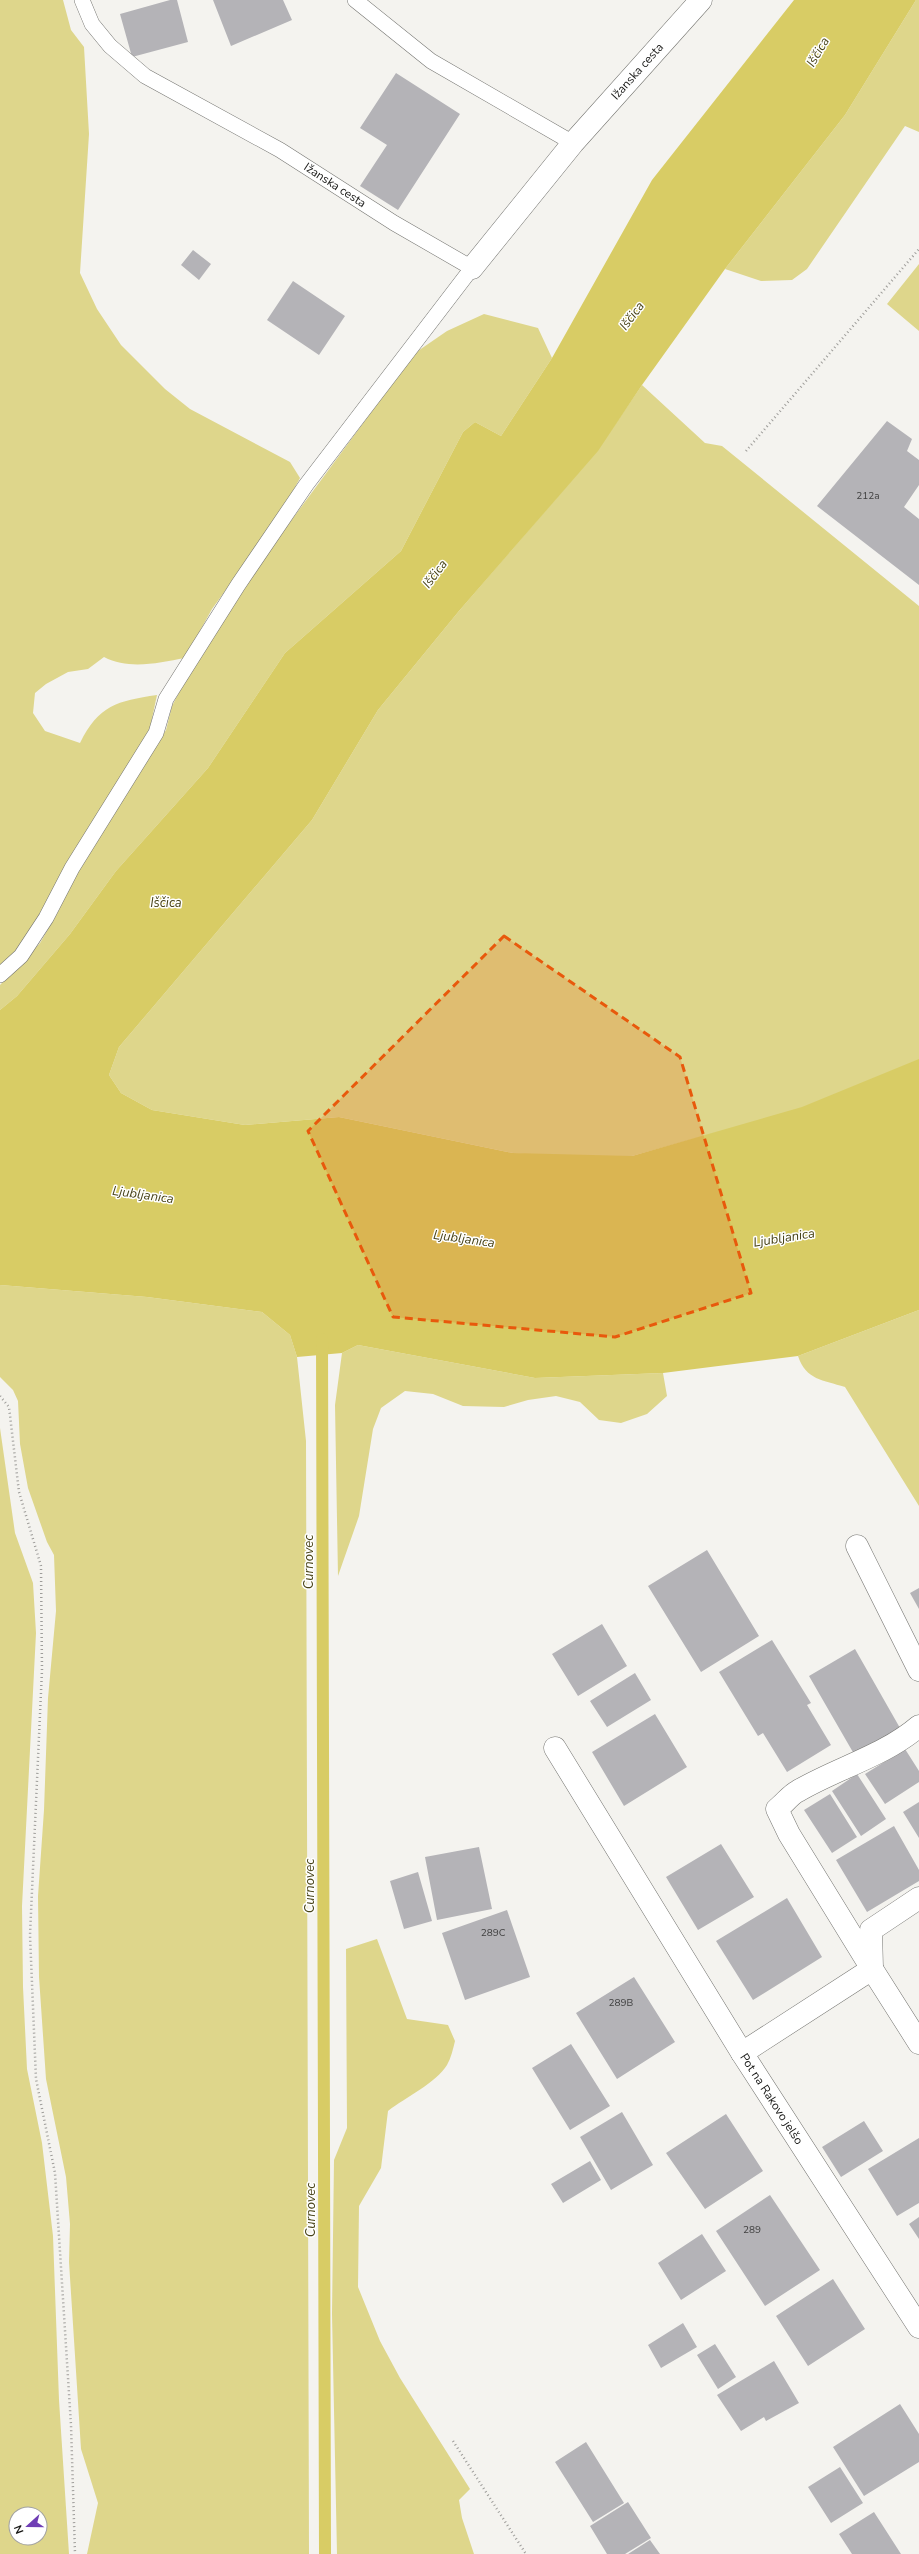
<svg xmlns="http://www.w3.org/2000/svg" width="919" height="2554" font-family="'Nunito Sans',sans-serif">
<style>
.green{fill:#ded68b;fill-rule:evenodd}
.water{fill:#d8cc65}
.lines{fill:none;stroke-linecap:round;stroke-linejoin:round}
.stream{stroke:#d8cc65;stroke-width:12}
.building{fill:#b4b3b7}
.service-casing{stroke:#747470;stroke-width:16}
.minor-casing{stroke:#747470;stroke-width:23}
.path{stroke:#9e9d9a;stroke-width:2.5;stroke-dasharray:1 3;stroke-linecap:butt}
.service{stroke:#fff;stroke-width:15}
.minor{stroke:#fff;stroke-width:22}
.marked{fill:#e8590c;fill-opacity:0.2;stroke:#e8590c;stroke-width:3;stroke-dasharray:8 5;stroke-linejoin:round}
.labels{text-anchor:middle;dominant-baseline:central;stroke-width:3;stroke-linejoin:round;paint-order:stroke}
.number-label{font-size:10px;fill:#3e3e3e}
.street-label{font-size:12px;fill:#171715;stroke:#fff}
.water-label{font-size:13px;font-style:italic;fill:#494419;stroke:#fff}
</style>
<rect width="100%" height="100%" fill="#f4f3ef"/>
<path class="green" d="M0,0H63L71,30L84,47L89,134L80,273L97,309L121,345L165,389L190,409L290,462L300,478L278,518L212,609L185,658C158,663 129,670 104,657L88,669L68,672L46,684L35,693L33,713L45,731L80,743C99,705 117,701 157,695L150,728L33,930L0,970Z
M916,0H919V132L905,126L807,269L792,280L761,281L725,269L845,115Z
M919,264V331L887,304Z
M484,314L538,328L552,358L501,436L475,422L463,432L401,551L285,653L208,768L116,871L70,934L17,996L0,1010V985L40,943L59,910L79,865L166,730L172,706L188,675L221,622L279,537L415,353L447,331Z
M642,385L705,443L722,446L919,606V1061L815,1105L632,1156H547L513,1153L339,1117L245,1125L152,1110L121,1093L109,1075L119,1047L312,820L378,710L459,611L597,451Z
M0,1285L147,1297L262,1312L290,1335L297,1357L306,1441L309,2554H87L98,2503L81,2449L69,2262L70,2224L66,2177L46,2079L39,1977L38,1896L44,1810L48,1698L56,1611L54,1555L47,1542L28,1488L20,1444L18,1401L13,1390L0,1377Z
M919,1310V1506L845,1387C823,1380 806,1380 798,1356Z
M358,1345L535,1378L663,1373L667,1396L647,1414L621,1423L599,1420L580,1402L556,1396L528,1400L504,1407L463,1406L433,1394L405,1391L381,1408L373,1429L359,1516L338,1576L335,1405L342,1353Z
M0,1428L15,1533L33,1583L36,1633L22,1906L23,1987L27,2069L42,2143L53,2236L59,2400L69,2554H0ZM16,2514H40V2538H16Z
M377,1939L407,2019L448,2025L455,2041C453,2049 451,2058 447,2065C436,2083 406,2097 388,2111L381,2168L359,2206L358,2287L380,2341L400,2378L470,2489L459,2500L462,2518L474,2554H337L332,2314L334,2160L347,2128L346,1949Z"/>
<path class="water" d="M794,0H916L845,115L725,269L642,385L598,451L459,611L378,710L312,820L119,1047L109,1075L121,1093L152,1110L245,1125L339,1117L513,1153L632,1156L802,1107L919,1059V1310L798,1356L663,1373L535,1378L358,1345L342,1353L297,1357L290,1335L262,1312L147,1297L0,1285V1010L17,996L70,934L116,871L208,768L285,653L401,551L463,432L475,422L501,436L552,358L652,180Z"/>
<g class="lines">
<path class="stream" d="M322,1339L325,2554"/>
</g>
<path class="building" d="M170,0H177L188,42L132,57L120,14Z
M213,0H283L292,20L231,46Z
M396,73L460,114L398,210L360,186L387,145L360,128Z
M193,250L211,264L199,280L181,265Z
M293,281L345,316L319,355L267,320Z
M887,421L912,439L907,451L919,460V485L904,507L919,519V585L817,506Z
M707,1550L759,1636L701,1672L648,1586Z
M919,1588V1609L910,1593Z
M602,1624L627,1666L578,1696L552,1654Z
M772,1640L811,1703L807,1705L831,1745L787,1772L763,1733L758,1736L719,1672Z
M855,1649L900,1728L854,1754L809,1676Z
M635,1673L651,1700L607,1727L590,1701Z
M655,1714L687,1767L624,1806L592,1752Z
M905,1749L919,1771V1782L885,1804L865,1774Z
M857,1774L886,1819L861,1836L832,1791Z
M830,1794L857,1837L832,1853L804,1810Z
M919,1802V1838L903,1812Z
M894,1826L919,1870V1881L867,1912L836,1860Z
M721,1844L754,1897L698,1930L666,1877Z
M479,1847L492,1909L437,1920L425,1857Z
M418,1872L432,1921L404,1929L390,1881Z
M787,1898L822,1957L753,2000L716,1941Z
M507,1910L530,1977L465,2000L442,1933Z
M634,1977L675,2042L617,2079L576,2013Z
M571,2044L610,2106L570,2130L532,2068Z
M622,2112L653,2165L611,2190L580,2137Z
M726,2114L763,2171L705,2209L666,2153Z
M864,2121L883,2151L841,2177L822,2147Z
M919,2138V2203L897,2216L868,2169Z
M590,2161L601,2180L563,2203L551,2184Z
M770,2195L820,2270L765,2306L716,2231Z
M919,2217V2239L909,2224Z
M702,2234L726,2271L681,2300L658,2263Z
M833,2279L865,2329L808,2366L776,2316Z
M683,2323L697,2347L661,2368L648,2345Z
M715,2344L736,2377L718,2389L697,2355Z
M774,2361L799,2403L766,2421L764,2417L741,2431L717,2395Z
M900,2404L919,2434V2462L864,2496L833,2447Z
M586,2442L624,2503L593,2522L555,2462Z
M840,2467L863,2503L831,2523L808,2487Z
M628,2502L651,2538L625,2554H607L590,2526Z
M874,2512L901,2554H852L839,2534Z
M650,2540L660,2554H628Z"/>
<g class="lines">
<defs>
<path id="service" d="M355,0L431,61L573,143
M0,975L21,956L46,918L72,868L156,733L166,699L238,585L306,485L472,268L394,223L280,150L145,76L110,46L92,24L82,0"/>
<g id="minor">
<path id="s1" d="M472,268L573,143L701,0"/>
<path d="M857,1546L919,1670"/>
<path d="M555,1748L742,2053"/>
<path d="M872,1968L871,1930L919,1898"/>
<path d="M872,1969L789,1834L777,1809C784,1804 790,1795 798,1791C837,1768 884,1756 919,1726"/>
<path id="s2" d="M919,2043L872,1969L742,2053L919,2327"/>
</g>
</defs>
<use href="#service" class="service-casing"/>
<use href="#minor" class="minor-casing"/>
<path class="path" d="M746,451L919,249
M0,1396L9,1407L19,1492L41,1566L42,1670L30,1935L36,2079L55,2173L71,2425L75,2554
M453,2441L526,2554"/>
<use href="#service" class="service"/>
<use href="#minor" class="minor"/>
</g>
<path class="marked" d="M504,936L680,1057L751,1293L615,1337L393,1317L308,1131Z"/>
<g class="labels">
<g class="number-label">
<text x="868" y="496">212a</text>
<text x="493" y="1933">289C</text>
<text x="621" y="2003">289B</text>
<text x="752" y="2230">289</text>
</g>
<g class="street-label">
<text stroke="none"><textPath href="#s1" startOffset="257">Ižanska cesta</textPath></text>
<text transform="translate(335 185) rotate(33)">Ižanska cesta</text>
<text stroke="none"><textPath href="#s2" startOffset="297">Pot na Rakovo jelšo</textPath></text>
</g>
<g class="water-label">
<text transform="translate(818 52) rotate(-60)">Iščica</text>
<text transform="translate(632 316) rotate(-53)">Iščica</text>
<text transform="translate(435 574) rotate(-53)">Iščica</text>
<text x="166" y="903">Iščica</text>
<text transform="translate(143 1195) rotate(8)">Ljubljanica</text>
<text transform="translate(784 1238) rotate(-9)">Ljubljanica</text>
<text transform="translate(464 1239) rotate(8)">Ljubljanica</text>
<text transform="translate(309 1562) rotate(-90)">Curnovec</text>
<text transform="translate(310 1886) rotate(-90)">Curnovec</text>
<text transform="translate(311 2210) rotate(-90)">Curnovec</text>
</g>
</g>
<g transform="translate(28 2526) rotate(249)"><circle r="19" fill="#ffffff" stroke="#a2a2a1"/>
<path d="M0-3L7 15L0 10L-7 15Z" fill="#6f3eb5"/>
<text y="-6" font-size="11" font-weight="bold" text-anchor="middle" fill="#171715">N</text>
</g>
</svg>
